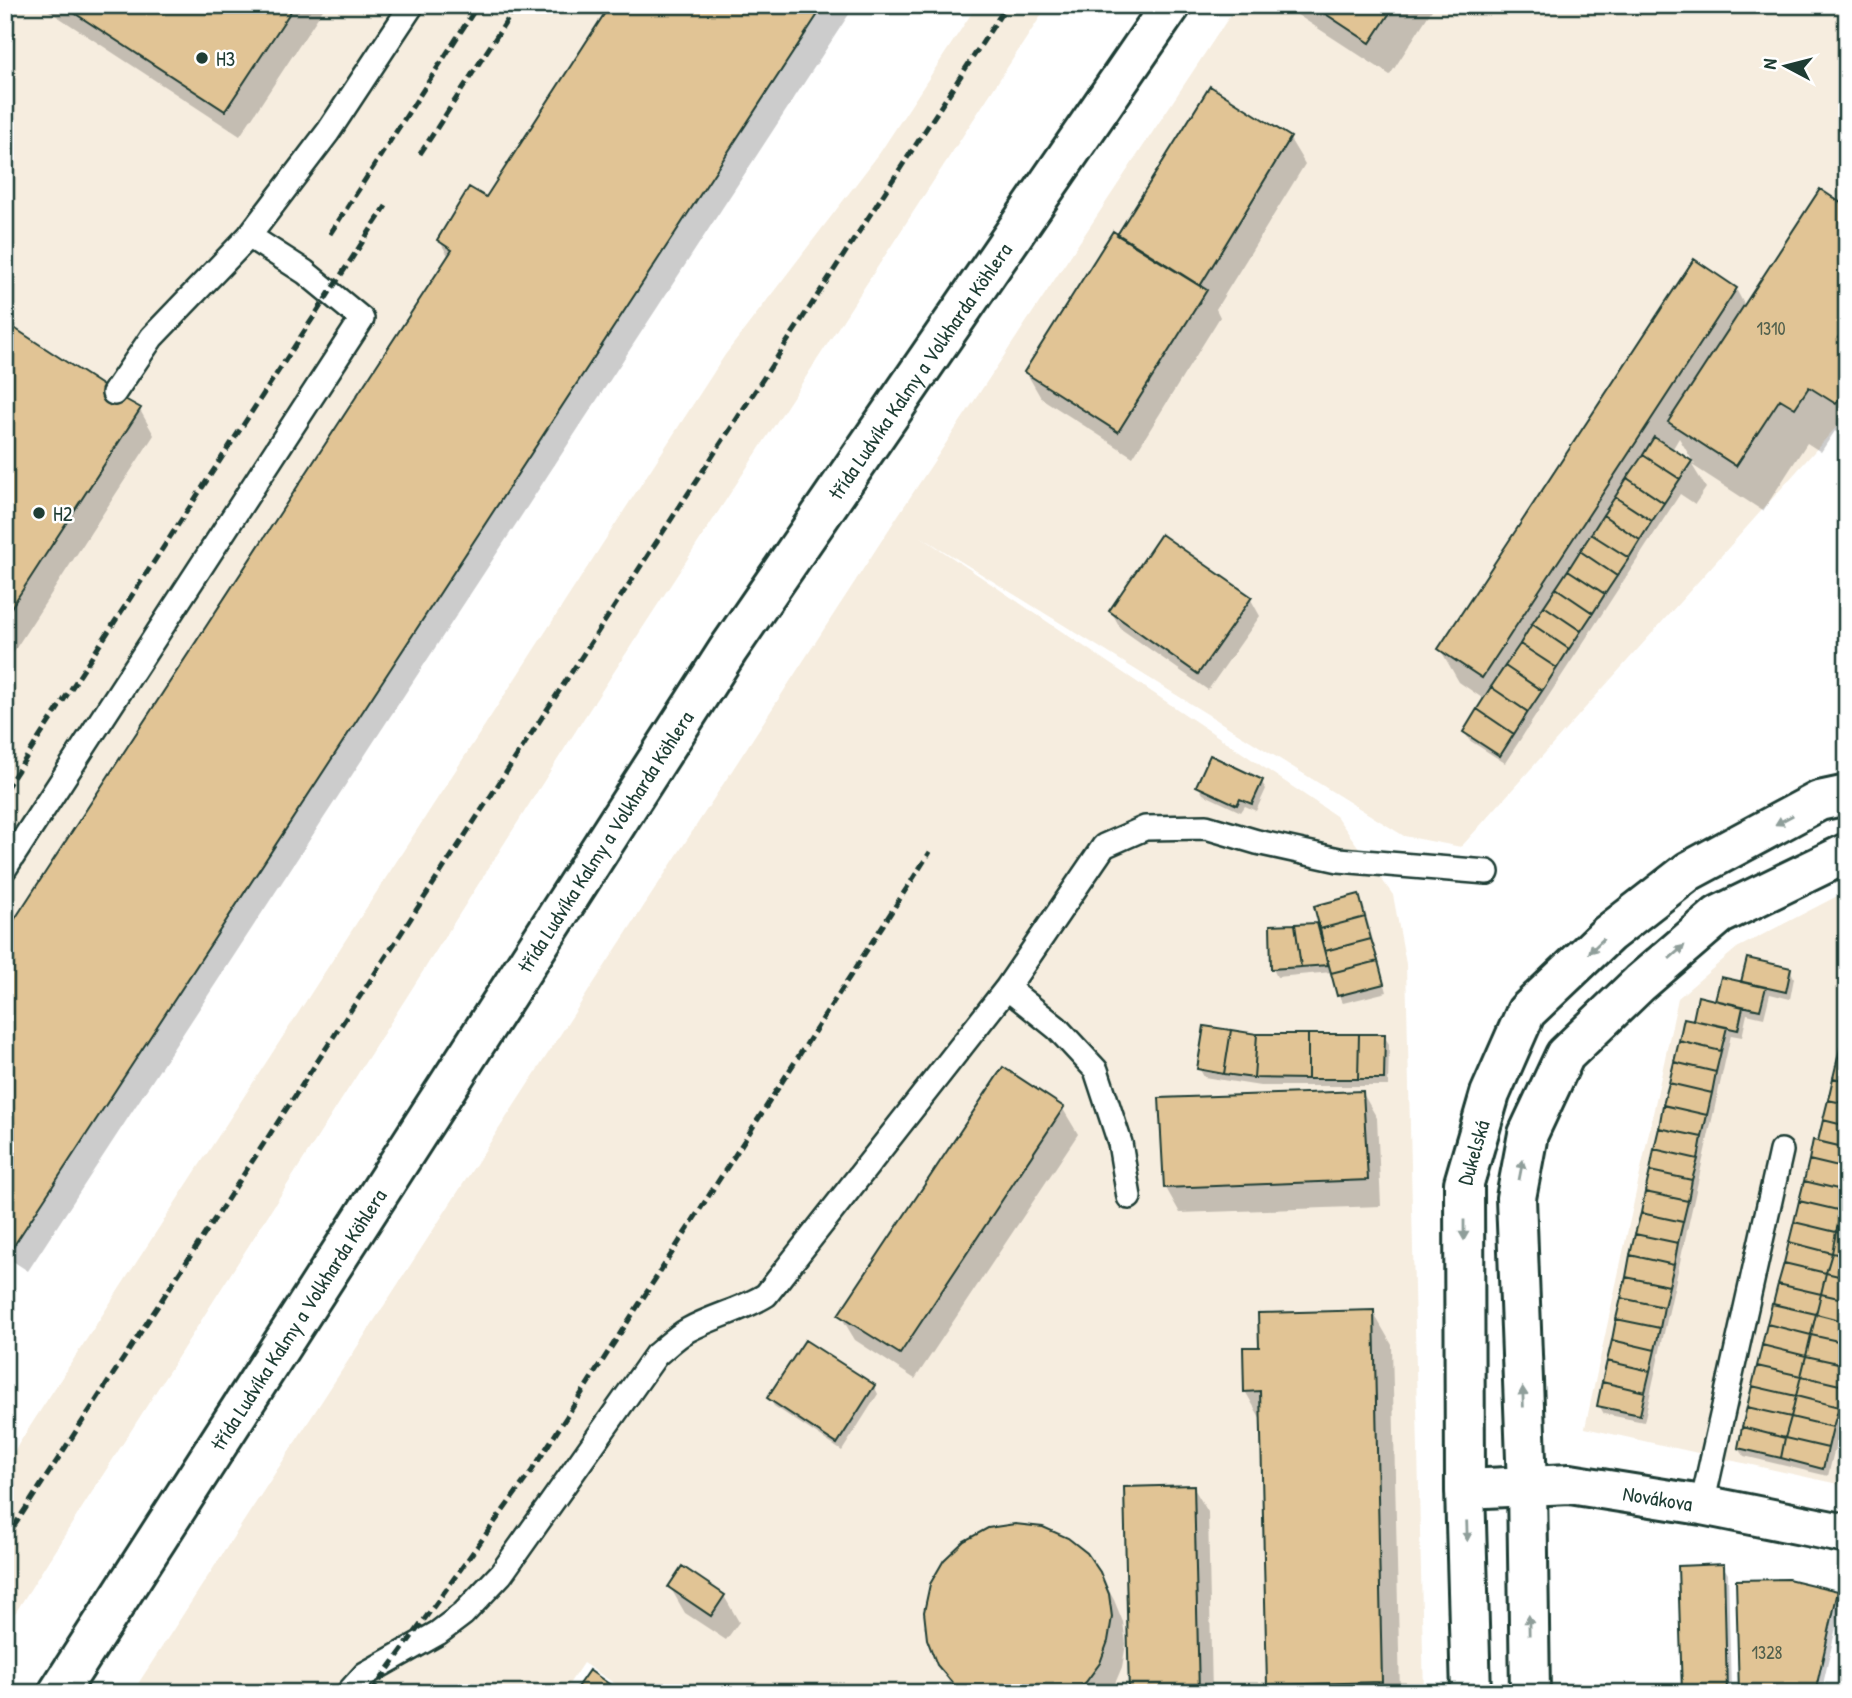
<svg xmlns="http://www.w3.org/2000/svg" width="1852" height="1698" font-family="'Patrick Hand',sans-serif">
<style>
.built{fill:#f6eddf}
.shadow{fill:#0003;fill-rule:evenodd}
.building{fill:#e1c495;stroke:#1f3d34;stroke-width:2}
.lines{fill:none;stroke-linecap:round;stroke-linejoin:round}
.lane-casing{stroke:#1f3d34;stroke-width:28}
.street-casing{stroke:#1f3d34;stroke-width:44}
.secondary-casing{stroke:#1f3d34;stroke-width:44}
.lane{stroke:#fff;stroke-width:23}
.street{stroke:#fff;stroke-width:38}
.secondary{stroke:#fff;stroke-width:38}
.rail{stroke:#1f3d34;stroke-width:5;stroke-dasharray:10 5;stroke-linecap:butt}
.oneway{fill:#8f9e9a}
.poi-dot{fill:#1f3d34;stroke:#fff;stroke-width:2.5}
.labels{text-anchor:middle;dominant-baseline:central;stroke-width:5;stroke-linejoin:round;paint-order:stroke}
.number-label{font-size:18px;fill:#505f4c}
.poi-label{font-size:21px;fill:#1f3d34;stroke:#fff;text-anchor:start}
.street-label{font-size:21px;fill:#1f3d34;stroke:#fff}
</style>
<rect width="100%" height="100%" fill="#fff"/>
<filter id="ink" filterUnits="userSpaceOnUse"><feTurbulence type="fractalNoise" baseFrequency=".0143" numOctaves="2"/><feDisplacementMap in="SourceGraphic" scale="14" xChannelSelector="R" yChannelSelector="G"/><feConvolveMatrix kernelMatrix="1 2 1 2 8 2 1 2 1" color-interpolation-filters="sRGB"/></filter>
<g filter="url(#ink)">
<path class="built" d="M5,5H824L5,1259Z
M977,5H1048L584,718L5,1629V1465L725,355L879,154Z
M1237,5H1847V415L1461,847L1404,836L920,536L1336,816L1393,895L1406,964L1424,1693H629L583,1663L563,1693H132L895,520Z
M1847,891V1486L1585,1428L1678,998L1737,948Z"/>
<path class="shadow" d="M40,5H326L240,136Z
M612,5H855L28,1271L5,1256V937L449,257L439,240L486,200Z
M1291,5H1435L1390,75L1296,14Z
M1290,139L1305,164L1216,309L1220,317L1133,457L1041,398L1026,372L1117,237Z
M1847,209V439L1835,431L1821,452L1807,443L1763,511L1692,465L1706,488L1695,504L1680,494L1505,763L1469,740L1465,732L1485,700L1459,682L1440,649L1736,289L1745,306ZM1679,438L1695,465L1672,450Z
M5,324L140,410L154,435L5,665Z
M1250,598L1260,616L1208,690L1121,629L1111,611Z
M1261,781L1266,789L1256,811L1245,806L1241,812L1203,794L1198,786Z
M1358,896L1363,904L1387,992L1343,1003L1338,995L1332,972L1277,977L1273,969L1272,927L1320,924Z
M1790,969L1794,978L1790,999L1770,994L1764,1018L1747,1014L1742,1037L1731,1035L1644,1422L1604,1414L1599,1405L1694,1022L1717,1002L1722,979L1743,984Z
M1847,1028V1398L1828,1476L1744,1456L1739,1448L1815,1142L1819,1143Z
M1257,1035L1384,1036L1389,1044L1388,1086H1260L1204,1077L1199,1068Z
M1362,1092L1377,1118L1381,1206L1180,1213L1166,1188Z
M1063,1109L1078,1134L915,1379L855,1340L840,1315Z
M1373,1312L1392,1345L1400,1693H1273L1269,1685L1262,1421L1245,1391L1261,1348Z
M874,1386L878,1394L842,1451L774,1406L769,1398Z
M1193,1487L1208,1512L1212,1693H1131Z
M1723,1566L1728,1574L1731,1693H1684Z
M1099,1573L1114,1600L1123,1622L1126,1644L1122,1667L1111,1693H956L954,1691L939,1664Z
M670,1587L724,1596L739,1622L726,1640L685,1613Z
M1837,1592L1842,1601L1821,1693H1741Z"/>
<path class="building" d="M62,5H295L225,111Z
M610,5H824L13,1247L5,1242V934L452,250L437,240L469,187L486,197Z
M1312,5H1395L1370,43Z
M1210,86L1291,137L1200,286L1117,235Z
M1820,189L1847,207V324L1838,338L1847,343V388L1836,404L1809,387L1795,408L1780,399L1736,466L1668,422Z
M1113,231L1207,290L1118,432L1024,372Z
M1694,259L1737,288L1482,678L1438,649Z
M5,322L114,393L141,408L5,617Z
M1654,437L1692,461L1680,479L1643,455Z
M1643,455L1680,479L1664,503L1627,478Z
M1627,478L1664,503L1652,521L1615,497Z
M1615,497L1652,521L1640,540L1603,515Z
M1603,515L1640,540L1629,558L1591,534Z
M1161,534L1252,597L1198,674L1109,611Z
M1591,534L1629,558L1617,576L1580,551Z
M1580,551L1617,576L1605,594L1568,570Z
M1568,570L1605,594L1593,613L1556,588Z
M1556,588L1593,613L1581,631L1544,606Z
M1544,606L1581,631L1569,649L1532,624Z
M1532,624L1569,649L1557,668L1520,644Z
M1520,644L1557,668L1542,691L1505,666Z
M1505,666L1542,691L1528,712L1491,687Z
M1491,687L1528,712L1514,734L1477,709Z
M1477,709L1514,734L1500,756L1463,732Z
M1210,755L1263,780L1252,804L1240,799L1237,805L1196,786Z
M1359,894L1365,917L1320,929L1314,906Z
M1365,917L1371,939L1325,951L1320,929Z
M1317,923L1328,965L1301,967L1295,924Z
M1295,924L1301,967L1271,969L1270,925Z
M1371,939L1378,961L1331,973L1325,951Z
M1747,958L1791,968L1786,992L1741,982Z
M1378,961L1384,984L1337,996L1331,973Z
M1721,977L1766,987L1760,1010L1715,1000Z
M1698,996L1743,1007L1738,1030L1693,1020Z
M1684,1018L1727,1027L1721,1051L1679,1041Z
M1204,1026L1231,1030L1224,1074L1197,1069Z
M1231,1030L1257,1034L1254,1078L1224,1074Z
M1257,1034H1308V1079L1254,1078Z
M1308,1034H1359L1358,1079H1308Z
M1359,1034H1385L1384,1079H1358Z
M1843,1036L1847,1037V1059L1838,1057Z
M1679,1041L1721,1051L1716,1072L1674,1062Z
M1838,1057L1847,1059V1081L1833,1078Z
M1674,1062L1716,1072L1712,1093L1669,1083Z
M1003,1067L1064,1107L900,1354L838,1315Z
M1833,1078L1847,1081V1104L1828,1100Z
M1669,1083L1712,1093L1707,1115L1663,1105Z
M1363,1091L1368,1180L1164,1188L1159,1098Z
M1828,1100L1847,1104V1126L1823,1120Z
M1663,1105L1707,1115L1702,1137L1659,1128Z
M1823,1120L1847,1126V1148L1818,1141Z
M1659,1128L1702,1137L1698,1159L1654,1149Z
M1813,1140L1847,1148V1169L1809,1160Z
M1654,1149L1698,1159L1692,1180L1650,1171Z
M1809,1160L1847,1169L1846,1191L1804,1181Z
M1650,1171L1692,1180L1688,1201L1645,1192Z
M1804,1181L1846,1191L1842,1211L1799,1201Z
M1645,1192L1688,1201L1683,1222L1641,1213Z
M1799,1201L1842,1211L1836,1232L1794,1222Z
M1842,1211L1847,1212V1234L1836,1232Z
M1641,1213L1683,1222L1678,1243L1635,1234Z
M1794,1222L1836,1232L1832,1253L1789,1242Z
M1836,1232L1847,1234V1256L1832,1253Z
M1635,1234L1678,1243L1674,1265L1630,1255Z
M1789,1242L1832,1253L1826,1273L1784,1263Z
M1832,1253L1847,1256V1278L1826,1273Z
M1630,1255L1674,1265L1669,1286L1626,1277Z
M1784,1263L1826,1273L1821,1294L1778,1284Z
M1826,1273L1847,1278V1300L1821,1294Z
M1626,1277L1669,1286L1664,1307L1621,1298Z
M1778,1284L1821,1294L1816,1314L1773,1304Z
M1821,1294L1847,1300V1322L1816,1314Z
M1621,1298L1664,1307L1660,1328L1616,1319Z
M1772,1304L1816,1314L1811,1335L1767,1324Z
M1374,1310L1382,1682L1267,1685L1260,1391L1244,1392L1243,1347H1259L1258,1313Z
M1816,1314L1847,1322V1343L1811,1335Z
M1616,1319L1660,1328L1655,1350L1612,1340Z
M1767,1324L1811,1335L1806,1356L1762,1345Z
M1811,1335L1847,1343V1365L1806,1356Z
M805,1340L875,1385L837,1444L767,1398Z
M1612,1340L1655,1350L1650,1371L1607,1361Z
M1762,1345L1806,1356L1801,1376L1757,1366Z
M1806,1356L1847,1365L1844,1386L1801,1376Z
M1607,1361L1650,1371L1645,1392L1602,1382Z
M1757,1366L1801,1376L1796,1396L1752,1386Z
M1801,1376L1844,1386L1839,1407L1796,1396Z
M1602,1382L1645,1392L1640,1415L1597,1406Z
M1752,1386L1796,1396L1791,1417L1747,1407Z
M1796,1396L1839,1407L1833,1427L1791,1417Z
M1747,1407L1791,1417L1785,1438L1742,1427Z
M1791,1417L1833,1427L1828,1448L1785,1438Z
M1742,1427L1785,1438L1781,1458L1738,1448Z
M1785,1438L1828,1448L1823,1469L1781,1458Z
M1194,1485L1199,1693H1129L1124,1487Z
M1015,1524L1043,1527L1068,1538L1087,1553L1100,1572L1109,1594L1112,1617L1108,1641L1100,1663L1086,1682L1073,1693H964L955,1686L937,1665L927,1639L924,1612L930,1584L944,1560L964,1541L988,1528Z
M1724,1564L1727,1693H1682L1678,1566Z
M682,1566L725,1595L711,1616L668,1587Z
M1788,1579L1838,1591L1815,1693H1739L1736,1580Z
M589,1670L622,1693H573Z"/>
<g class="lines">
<defs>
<path id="lane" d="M114,393L152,337L249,236L328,132L412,5
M5,868L362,319L305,272L249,236
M1007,988L1057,1028L1096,1070L1120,1143L1129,1197
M1702,1505L1781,1151
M348,1693L365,1674L438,1633L463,1614L501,1574L656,1355C666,1347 677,1336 688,1330C713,1316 742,1310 766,1295L1007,988L1104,846L1145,828L1206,827L1257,842L1339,860L1487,872"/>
<g id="street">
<path id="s1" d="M1465,1489L1570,1484L1702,1505L1847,1534"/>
<path id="s2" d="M1471,1693L1465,1489L1464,1183L1490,1094L1526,1012L1608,934L1689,871L1819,801L1847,795"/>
<path d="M1530,1693L1527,1485L1516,1198L1528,1134L1565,1055L1640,983L1719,915L1847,853"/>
</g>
<g id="secondary">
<path id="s3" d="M58,1693L728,650L1171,5"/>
</g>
</defs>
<use href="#lane" class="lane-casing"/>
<use href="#street" class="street-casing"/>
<use href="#secondary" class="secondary-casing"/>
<use href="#lane" class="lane"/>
<use href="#street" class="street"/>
<use href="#secondary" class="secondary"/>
<path class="rail" d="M420,154L517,5
M330,234L478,5
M5,790L386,206
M5,1540L1007,5
M371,1693L531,1472L930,852"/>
</g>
<defs><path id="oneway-solid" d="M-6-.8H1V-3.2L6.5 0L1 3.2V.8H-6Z" transform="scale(1.75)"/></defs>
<g class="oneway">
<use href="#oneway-solid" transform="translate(1784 820) rotate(152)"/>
<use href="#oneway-solid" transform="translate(1596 946) rotate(136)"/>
<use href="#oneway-solid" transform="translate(1677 952) rotate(-41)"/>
<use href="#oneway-solid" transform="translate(1521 1170) rotate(-79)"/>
<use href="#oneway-solid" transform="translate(1464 1230) rotate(90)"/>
<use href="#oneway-solid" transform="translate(1523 1397) rotate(-92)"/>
<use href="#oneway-solid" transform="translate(1467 1531) rotate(88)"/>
<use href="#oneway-solid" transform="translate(1529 1625) rotate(-91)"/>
</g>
</g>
<g class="poi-dot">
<circle cx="202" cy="58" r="7"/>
<circle cx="39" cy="513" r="7"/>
</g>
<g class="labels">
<g class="number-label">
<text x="1771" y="328">1310</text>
<text x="1767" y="1652">1328</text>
</g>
<g class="poi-label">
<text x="216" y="58">H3</text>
<text x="53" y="513">H2</text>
</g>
<g class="street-label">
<text stroke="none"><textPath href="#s3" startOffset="1578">třída Ludvíka Kalmy a Volkharda Köhlera</textPath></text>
<text stroke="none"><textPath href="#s3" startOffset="1012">třída Ludvíka Kalmy a Volkharda Köhlera</textPath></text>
<text stroke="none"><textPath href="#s2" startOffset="542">Dukelská</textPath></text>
<text stroke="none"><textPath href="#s3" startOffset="444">třída Ludvíka Kalmy a Volkharda Köhlera</textPath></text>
<text stroke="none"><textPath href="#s1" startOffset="194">Novákova</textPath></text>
</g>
</g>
<rect width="1852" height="1698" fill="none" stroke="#fff" stroke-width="28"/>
<rect x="14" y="14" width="1824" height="1670" fill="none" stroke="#1f3d34" stroke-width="2.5" filter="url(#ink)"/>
<g transform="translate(1786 66) rotate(277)" stroke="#ffffff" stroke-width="5" paint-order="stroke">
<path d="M0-5L12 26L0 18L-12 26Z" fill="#1f3d34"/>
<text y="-10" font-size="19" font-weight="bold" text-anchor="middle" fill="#1f3d34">N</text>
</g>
</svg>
